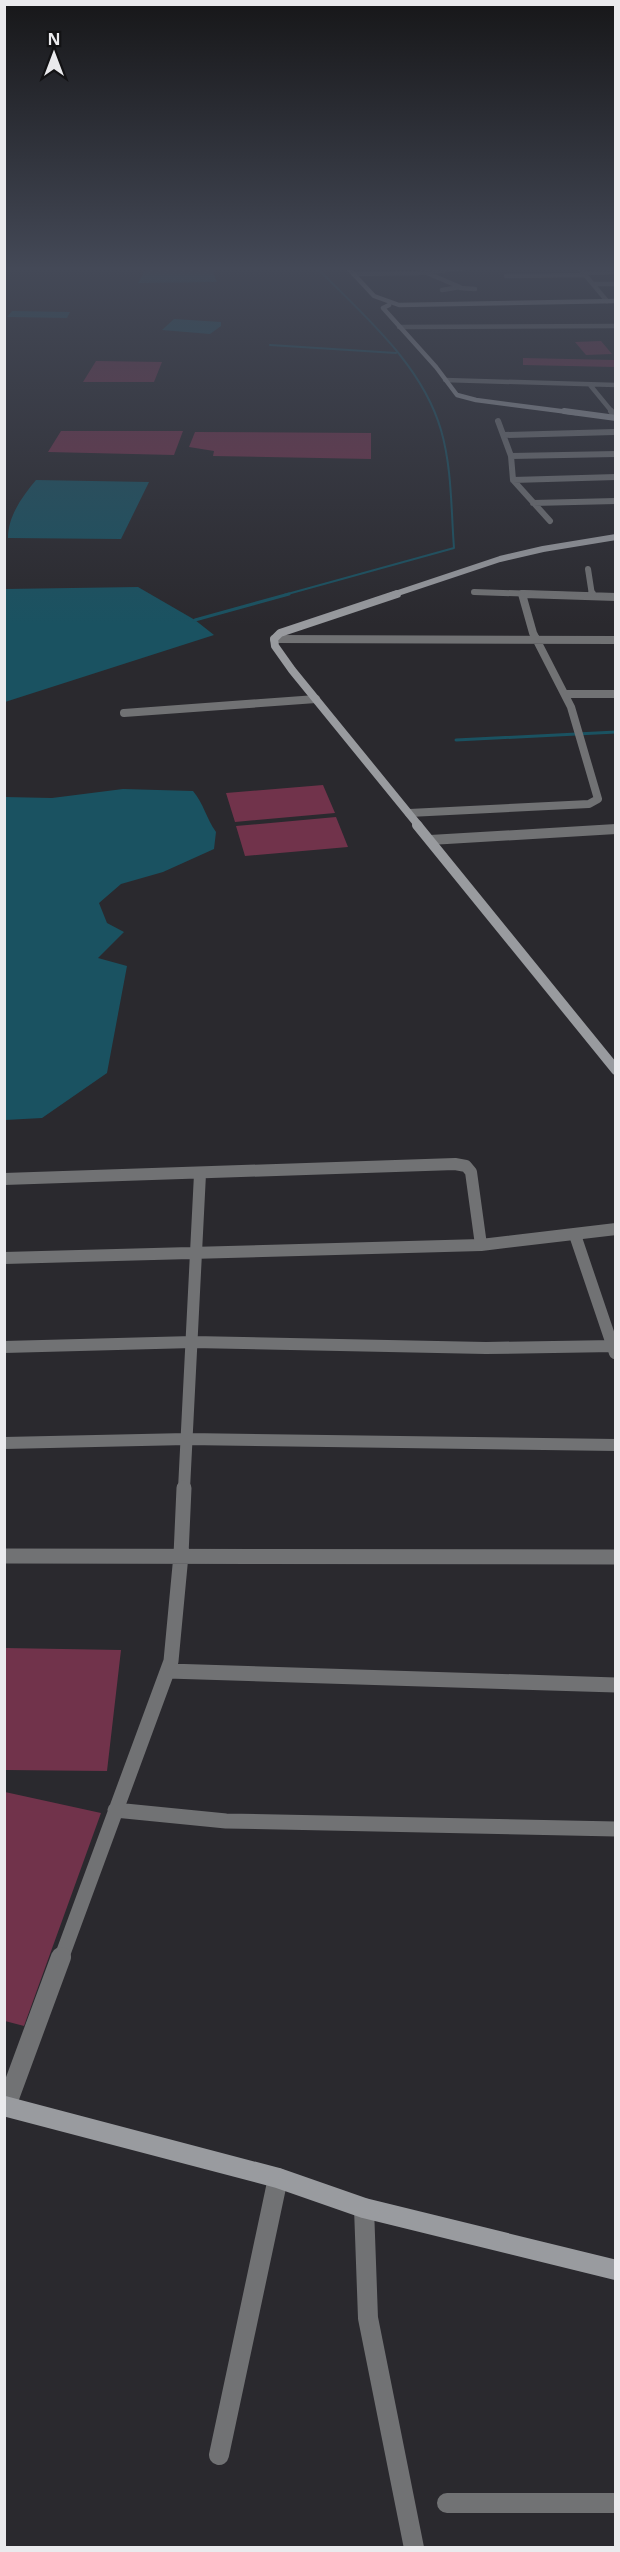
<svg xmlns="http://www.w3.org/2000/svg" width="620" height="2552" font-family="'Noto Sans',sans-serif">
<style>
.green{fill:#71334b}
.water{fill:#1a5261}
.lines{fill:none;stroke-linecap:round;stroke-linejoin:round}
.stream-far1{stroke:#1a5261;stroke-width:2}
.stream{stroke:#1a5261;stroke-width:3}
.street-far6{stroke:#717274;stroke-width:4.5}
.street-far5{stroke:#717274;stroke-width:6}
.street-far4{stroke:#717274;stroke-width:8}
.street-far3{stroke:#717274;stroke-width:10}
.street-far2{stroke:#717274;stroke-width:12}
.street-far1{stroke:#717274;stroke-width:15}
.street{stroke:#717274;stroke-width:20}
.secondary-far4{stroke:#999b9f;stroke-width:4.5}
.secondary-far3{stroke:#999b9f;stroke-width:6}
.secondary-far2{stroke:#999b9f;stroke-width:8}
.secondary-far1{stroke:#999b9f;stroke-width:10}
.secondary{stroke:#999b9f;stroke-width:20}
</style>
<rect width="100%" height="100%" fill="#2a292e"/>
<path class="green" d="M601,341L612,354L586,355L575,342Z
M523,358L615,360V367L523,365Z
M96,361L162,362L154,382H83Z
M61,431H183L174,455L48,452Z
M195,432L371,433V459L213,456L214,451L189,447Z
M323,785L335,813L235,822L226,793Z
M336,817L348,847L245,856L236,826Z
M5,1648L121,1650L107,1771L5,1770Z
M5,1792L101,1813L24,2026L5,2021Z"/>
<path class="water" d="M147,268H212L217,282L138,283Z
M12,311L70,312L67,318L7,317Z
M174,319L221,322V326L210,334L162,330Z
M36,480L149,482L121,539L8,538C8,516 22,497 36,480Z
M138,587L195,620L214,635L5,702V589Z
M123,789L193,791C204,804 206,818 216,832L214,849L163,872L121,884L99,903L107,923L124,932L98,958L127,966L107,1073L42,1118L5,1120V797L52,798Z"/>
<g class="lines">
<path class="stream-far1" d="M270,345L396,353
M284,595L454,548C451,509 452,468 441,430C422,364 363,315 317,268"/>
<path class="stream" d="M195,620L289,594
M456,740L616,732"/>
<path class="street-far6" d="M581,270L607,301
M427,273L460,287L442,290
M584,273L616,272
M353,274L418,273L465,268
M506,276L586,275
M593,284H616
M460,288L475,289
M399,327L616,326
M445,380L616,385
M590,385L613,413"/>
<path class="street-far5" d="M611,411L616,417
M498,421L511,456L513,480L550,521
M505,435L614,432
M511,456L616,454
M513,480L616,477
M533,503L616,501
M588,569L592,595
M474,592L567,595
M522,593V595"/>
<path class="street-far4" d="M524,594L616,597
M592,594V596
M274,639L616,640
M566,694H616
M124,713L316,699
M409,813L589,804L598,799L571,707L533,633L522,594"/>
<path class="street-far3" d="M430,840L616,829"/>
<path class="street-far2" d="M4,1179L455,1164L466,1166L471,1172L481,1245
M575,1235L615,1353
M4,1258L481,1245L616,1229
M4,1347L193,1342L486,1348L614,1346
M4,1443L187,1439L616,1445
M184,1489L200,1174"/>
<path class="street-far1" d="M4,1556L616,1557
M168,1671L616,1685
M115,1810L226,1821L616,1829
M61,1959L171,1661L181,1555L184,1488"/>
<path class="street" d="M6,2106L61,1957
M364,2208L368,2318L414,2548
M219,2455L278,2178
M447,2503H616"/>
<path class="secondary-far4" d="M348,268L374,296L399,305L616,301
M389,305L383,308L436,367L457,395L476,400L576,413"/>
<path class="secondary-far3" d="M564,411L616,418
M392,595L500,559L543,549L616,537"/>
<path class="secondary-far2" d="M397,594L280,633L274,639L275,646L292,670L419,826"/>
<path class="secondary-far1" d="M417,825L616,1070"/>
<path class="secondary" d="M4,2106L278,2178L364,2208L616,2270"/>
</g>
<linearGradient id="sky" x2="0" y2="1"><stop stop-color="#171719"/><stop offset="0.43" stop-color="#444957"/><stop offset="1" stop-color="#444957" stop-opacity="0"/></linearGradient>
<rect width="620" height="625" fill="url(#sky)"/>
<rect width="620" height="2552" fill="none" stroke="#eaeaed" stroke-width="12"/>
<g transform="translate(54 54)" stroke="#121214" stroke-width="4.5" paint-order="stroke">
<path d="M0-4.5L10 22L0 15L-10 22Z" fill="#eaeaed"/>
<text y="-9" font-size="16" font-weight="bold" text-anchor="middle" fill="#eaeaed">N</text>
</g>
</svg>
